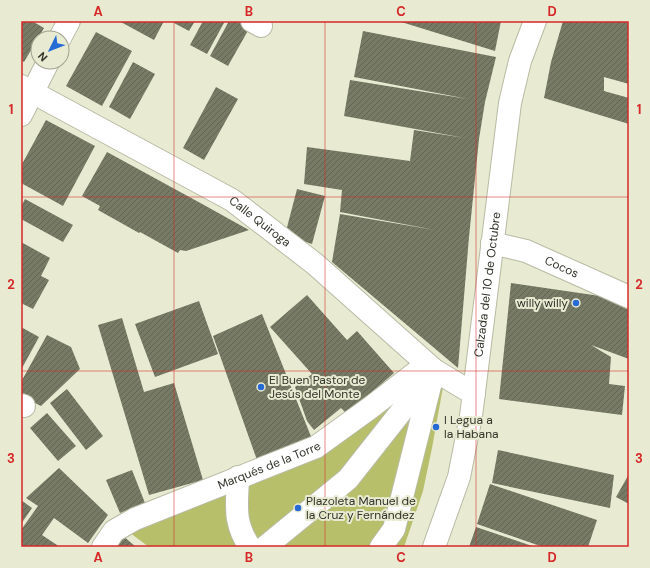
<svg xmlns="http://www.w3.org/2000/svg" width="650" height="568" font-family="'DM Sans',sans-serif">
<style>
.park{fill:#b8bf6a}
.building{fill:url(#building-hatch)}
.lines{fill:none;stroke-linecap:round;stroke-linejoin:round}
.minor-casing{stroke:#b8bba4;stroke-width:24}
.major-casing{stroke:#b8bba4;stroke-width:24}
.minor{stroke:#fff;stroke-width:22}
.major{stroke:#fff;stroke-width:22}
.grid{fill:none;stroke:#d62828;stroke-width:1;stroke-opacity:0.55}
.poi-dot{fill:#276ad6;stroke:#e8ebd2;stroke-width:1.5}
.labels{text-anchor:middle;dominant-baseline:central;stroke-width:4;stroke-linejoin:round;paint-order:stroke}
.street-label{font-size:12px;fill:#33342a;stroke:#e8ebd2}
.poi-label{font-size:12px;fill:#33342a;stroke:#e8ebd2;text-anchor:start}
.neatline{fill:none;stroke:#d62828;stroke-width:1.5}
.grid-label{font-size:13px;text-anchor:middle;font-weight:bold;fill:#d62828}
</style>
<defs>
<pattern id="building-hatch" width="6" height="6" patternUnits="userSpaceOnUse"><rect width="6" height="6" fill="#777a64"/><path d="M-1 1l2-2M0 6l6-6M5 7l2-2" fill="none" stroke="#626553"/></pattern>
</defs>
<rect width="100%" height="100%" fill="#e8ebd2"/>
<path class="park" d="M421,378L443,387L432,448L423,491L404,547H149L122,527L223,488Z"/>
<path class="building" d="M21,21H32L44,28L24,62L21,60Z
M119,21H164L154,40Z
M175,21H195L189,31L174,23Z
M203,21H225L207,54L190,45Z
M229,21H239L250,27L228,66L210,56Z
M398,21H501L495,51Z
M563,21H629V84L604,77V91L629,98V124L544,98L551,62Z
M363,31L496,57L485,102L479,139L469,237L458,368L332,262L340,214L435,230L340,212L342,190L304,184L307,147L410,161L414,130L465,138L344,116L350,80L468,99L354,77Z
M96,32L132,51L102,106L66,86Z
M133,62L155,74L130,119L109,107Z
M216,87L238,99L204,160L183,148Z
M46,120L95,146L63,206L21,183V166Z
M107,152L204,205L249,230L186,251L180,250L178,253L140,232L139,233L98,210L100,206L82,196Z
M297,189L325,196L312,244L285,235Z
M25,199L73,225L63,242L21,219V207Z
M21,242L50,258L41,276L49,280L33,309L21,303Z
M511,283L600,296L629,310V359L591,345L611,357L609,384L625,386L622,415L499,399Z
M307,295L347,340L357,331L394,373L347,414L341,408L314,430L307,421L295,387L312,374L270,327Z
M199,301L218,354L155,377L135,324Z
M262,314L312,439L257,460L213,336Z
M122,318L144,392L174,383L203,480L149,495L98,325Z
M21,327L39,337L21,370Z
M47,335L71,347L80,369L41,406L21,396V382Z
M67,389L103,436L86,450L50,403Z
M47,413L76,446L58,461L30,428Z
M498,450L614,475L610,508L492,483Z
M59,468L108,515L88,543L54,518L42,535L60,547H21V530L38,506L26,498Z
M132,470L145,503L120,513L106,480Z
M629,474V504L616,497Z
M490,484L597,520L588,547H543L477,524Z
M21,500L32,508L21,524Z
M476,527L535,547H469Z
M122,535L136,547H112Z"/>
<g class="lines">
<defs>
<g id="minor">
<path d="M252,21L261,26"/>
<path d="M60,38L69,21"/>
<path id="s1" d="M21,86L232,200L315,264L434,370L474,394"/>
<path d="M21,115L48,62"/>
<path id="s2" d="M492,243L526,251L629,297"/>
<path d="M21,405L24,406"/>
<path d="M238,477C237,505 233,523 250,547"/>
<path id="s3" d="M103,547L114,531L135,519L316,447L370,408L427,364"/>
<path d="M265,547L348,479L434,370L394,529L381,547"/>
</g>
<g id="major">
<path id="s4" d="M434,547L459,477L471,416L510,103L520,61L535,21"/>
</g>
</defs>
<use href="#minor" class="minor-casing"/>
<use href="#major" class="major-casing"/>
<use href="#minor" class="minor"/>
<use href="#major" class="major"/>
</g>
<path class="grid" d="M174,21V547M325,21V547M476,21V547M21,197H629M21,371H629"/>
<g class="poi-dot">
<circle cx="576" cy="303" r="4"/>
<circle cx="261" cy="387" r="4"/>
<circle cx="436" cy="427" r="4"/>
<circle cx="298" cy="508" r="4"/>
</g>
<g class="labels">
<g class="street-label">
<text stroke="none"><textPath href="#s1" startOffset="275">Calle Quiroga</textPath></text>
<text stroke="none"><textPath href="#s2" startOffset="74">Cocos</textPath></text>
<text stroke="none"><textPath href="#s4" startOffset="269">Calzada del 10 de Octubre</textPath></text>
<text stroke="none"><textPath href="#s3" startOffset="188">Marqués de la Torre</textPath></text>
</g>
<g class="poi-label">
<text x="568" y="303" text-anchor="end">willy willy</text>
<text x="269" y="380">El Buen Pastor de<tspan x="269" dy="14">Jesús del Monte</tspan></text>
<text x="444" y="420">I Legua a<tspan x="444" dy="14">la Habana</tspan></text>
<text x="306" y="501">Plazoleta Manuel de<tspan x="306" dy="14">la Cruz y Fernández</tspan></text>
</g>
</g>
<rect width="650" height="568" fill="none" stroke="#e8ebd2" stroke-width="44"/>
<g transform="translate(50 50) rotate(227)"><circle r="19" fill="#e8ebd2" stroke="#a0a28f"/>
<path d="M0-3L7 15L0 10L-7 15Z" fill="#276ad6"/>
<text y="-6" font-size="11" font-weight="bold" text-anchor="middle" fill="#33342a">N</text>
</g>
<rect x="22" y="22" width="606" height="524" class="neatline"/>
<g class="grid-label">
<text x="98" y="16">A</text>
<text x="249" y="16">B</text>
<text x="401" y="16">C</text>
<text x="552" y="16">D</text>
<text x="11" y="114">1</text>
<text x="639" y="114">1</text>
<text x="11" y="289">2</text>
<text x="639" y="289">2</text>
<text x="11" y="463">3</text>
<text x="639" y="463">3</text>
<text x="98" y="562">A</text>
<text x="249" y="562">B</text>
<text x="401" y="562">C</text>
<text x="552" y="562">D</text>
</g>
</svg>
